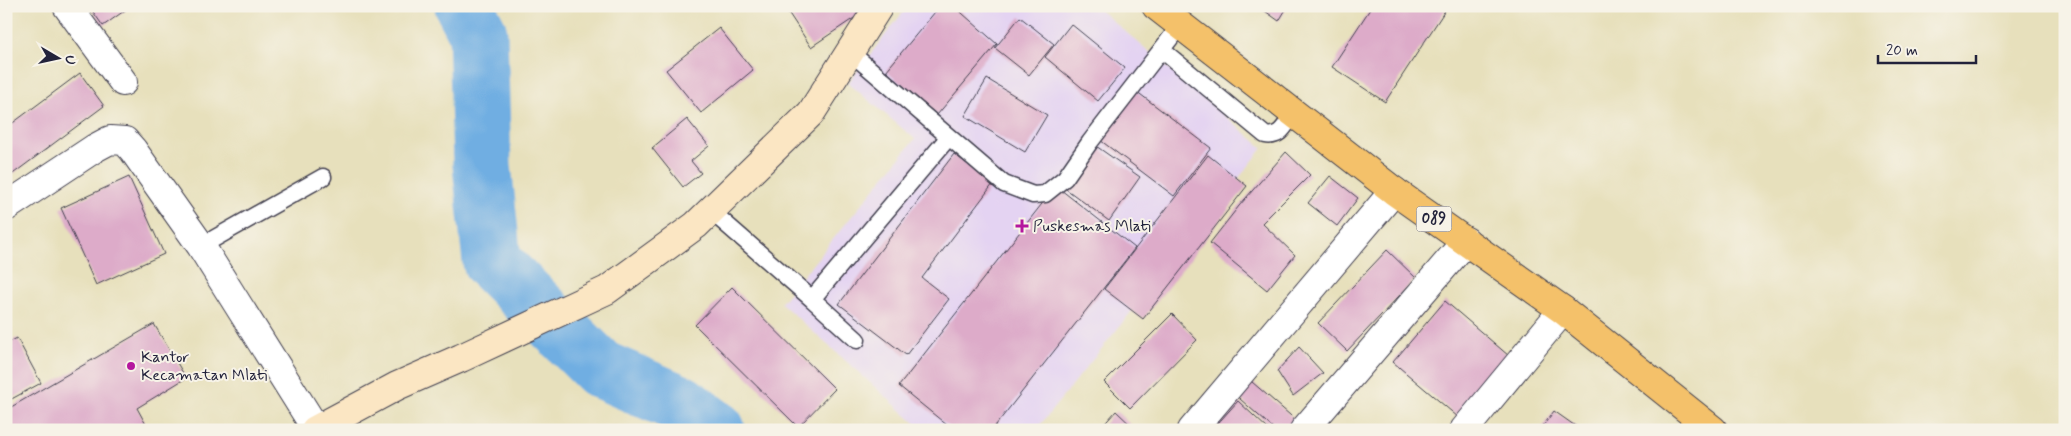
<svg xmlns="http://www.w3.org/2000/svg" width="2071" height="436" font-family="Mynerve,sans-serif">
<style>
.built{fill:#e4d3f2}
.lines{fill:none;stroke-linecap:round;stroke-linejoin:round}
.river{stroke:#70aee2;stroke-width:59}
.building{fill:#ddabc9}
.service-casing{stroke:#403e4e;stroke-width:19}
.minor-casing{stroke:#403e4e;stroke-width:30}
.secondary-casing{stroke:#403e4e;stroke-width:30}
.primary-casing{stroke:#403e4e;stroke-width:30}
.service{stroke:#fff;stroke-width:16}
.minor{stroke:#fff;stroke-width:28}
.secondary{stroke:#fbe6c3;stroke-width:28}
.primary{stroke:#f4c16a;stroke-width:28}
.poi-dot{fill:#b5179e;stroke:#f7f3e8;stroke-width:2}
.labels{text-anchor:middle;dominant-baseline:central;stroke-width:4;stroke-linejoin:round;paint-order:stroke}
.shield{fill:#f7f3e8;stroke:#62616f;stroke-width:1}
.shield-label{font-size:15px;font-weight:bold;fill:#22223b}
.poi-label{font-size:16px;fill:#22223b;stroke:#f7f3e8;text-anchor:start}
</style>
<rect width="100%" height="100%" fill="#f7f3e8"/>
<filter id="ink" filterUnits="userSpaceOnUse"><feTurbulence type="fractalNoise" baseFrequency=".02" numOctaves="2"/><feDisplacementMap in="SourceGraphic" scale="10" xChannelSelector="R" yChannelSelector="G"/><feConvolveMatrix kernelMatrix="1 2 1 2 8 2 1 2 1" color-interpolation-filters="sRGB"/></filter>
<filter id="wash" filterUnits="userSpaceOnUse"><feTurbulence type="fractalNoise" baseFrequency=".0096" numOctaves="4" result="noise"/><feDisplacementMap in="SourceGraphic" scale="20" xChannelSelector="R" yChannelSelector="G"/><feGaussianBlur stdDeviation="1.12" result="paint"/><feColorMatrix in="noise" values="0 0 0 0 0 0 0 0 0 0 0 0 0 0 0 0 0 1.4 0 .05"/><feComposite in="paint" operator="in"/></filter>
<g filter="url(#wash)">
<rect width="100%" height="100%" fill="#e7e0bc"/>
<path class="built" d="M908,6H1095L1263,148L1036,430H923L781,303L915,139L848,83Z"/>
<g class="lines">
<path class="river" d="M464,6L478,33L482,165L492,262L600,369L681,404L716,430"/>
</g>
<g id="blocks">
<path class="building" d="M89,6H131L103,26Z
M784,6H860L863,12L811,47Z
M940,6H954L997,44L937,115L886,71Z
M1258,6H1288L1279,21Z
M1372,6H1448L1385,102L1332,67Z
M1020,17L1054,44L1029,75L995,48Z
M1071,24L1125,68L1098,101L1045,57Z
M719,28L753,70L701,113L666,70Z
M80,73L104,106L6,179V128Z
M987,79L1047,115L1025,152L965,116Z
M1132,88L1211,148L1174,196L1096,137Z
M687,119L709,146L691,161L701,173L683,187L652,148Z
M1096,146L1140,177L1109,221L1066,189Z
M1286,152L1310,175L1262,223L1295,255L1267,290L1210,243L1239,206Z
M954,154L993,184L922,278L949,299L906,355L839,304Z
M1208,155L1247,186L1143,319L1104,289Z
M1330,176L1358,198L1337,226L1308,203Z
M129,177L164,254L96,285L61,208Z
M1056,186L1135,248L992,430H953L899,386Z
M1387,250L1416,278L1347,351L1318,323Z
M732,287L835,389L798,427L695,325Z
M1445,301L1516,362L1465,423L1393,362Z
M1172,314L1197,340L1130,408L1104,382Z
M154,324L186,378L137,408L149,430H8L6,410Z
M17,338L41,383L6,402V344Z
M1299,347L1323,373L1293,396L1277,371Z
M1244,375L1298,422L1292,430H1275L1231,391Z
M1238,401L1269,430H1212Z
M1116,411L1136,430H1099Z
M1554,411L1581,430H1540Z"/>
</g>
</g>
<g filter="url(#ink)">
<use href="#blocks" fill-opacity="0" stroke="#403e4e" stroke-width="1"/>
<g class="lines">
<defs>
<path id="service" d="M1162,50L1265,135C1281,138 1285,125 1293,114
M850,52L1004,184L1033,195L1045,194L1065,178L1090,142L1179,27
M711,211L812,299
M201,246L323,177
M857,340L812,299L948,138"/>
<path id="minor" d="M67,6L123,82
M6,207L95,148L110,140L125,141L133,150L201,246L316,429
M1192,430L1394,191
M1304,430L1466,241
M1464,430L1563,310"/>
<path id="secondary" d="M315,430L397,386L461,358L607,290L696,225L811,113L879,6"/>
<path id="primary" d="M1156,6L1394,191L1563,310L1713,430"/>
</defs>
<use href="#service" class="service-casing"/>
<use href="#minor" class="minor-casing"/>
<use href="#secondary" class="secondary-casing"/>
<use href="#primary" class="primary-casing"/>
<use href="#service" class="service"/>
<use href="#minor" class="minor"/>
<use href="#secondary" class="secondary"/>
<use href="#primary" class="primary"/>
</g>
</g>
<g class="poi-dot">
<path d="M1019.5 218.5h5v5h5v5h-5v5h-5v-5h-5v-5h5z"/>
<circle cx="131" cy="366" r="5"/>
</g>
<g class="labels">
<rect class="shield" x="1416.5" y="206.5" width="35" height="25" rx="4"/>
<g class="shield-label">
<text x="1434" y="219">089</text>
</g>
<g class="poi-label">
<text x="1033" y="226">Puskesmas Mlati</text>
<text x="141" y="357">Kantor<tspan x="141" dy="18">Kecamatan Mlati</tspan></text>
</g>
</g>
<rect width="2071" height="436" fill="none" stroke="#f7f3e8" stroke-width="25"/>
<g transform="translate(58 58) rotate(99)" stroke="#f7f3e8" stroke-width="4" paint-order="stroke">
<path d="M0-4L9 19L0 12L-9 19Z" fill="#22223b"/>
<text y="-8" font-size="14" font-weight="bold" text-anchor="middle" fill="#22223b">U</text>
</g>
<path d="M1878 55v8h98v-8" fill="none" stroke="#22223b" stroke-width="2.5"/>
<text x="1886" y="55" font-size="15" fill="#22223b" stroke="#f7f3e8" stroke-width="4" paint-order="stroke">20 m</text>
</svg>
